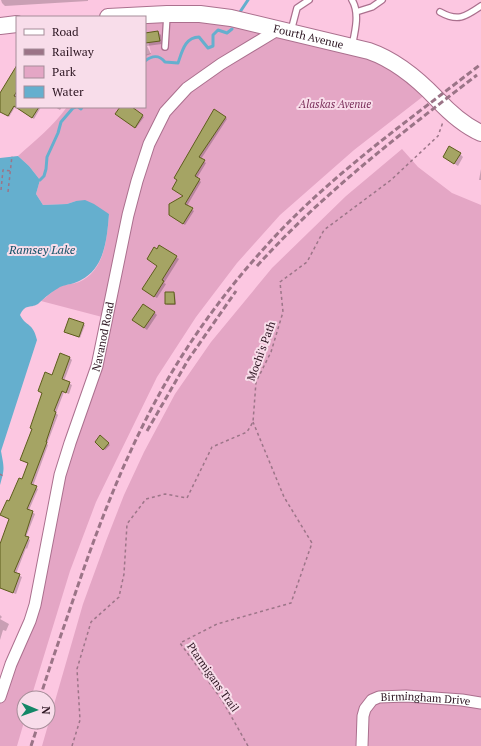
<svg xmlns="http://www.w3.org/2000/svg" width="481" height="746" font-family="'PT Serif',serif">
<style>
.green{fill:#e4a6c5}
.water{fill:#65afce}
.shadow{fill:#0003}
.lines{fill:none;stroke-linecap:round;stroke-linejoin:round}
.stream{stroke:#65afce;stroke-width:3}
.building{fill:#a5a464;stroke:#5e5d1c}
.lane-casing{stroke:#ab708e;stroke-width:8}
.street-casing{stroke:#ab708e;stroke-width:13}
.secondary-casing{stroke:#ab708e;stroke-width:18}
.path{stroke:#9c7588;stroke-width:1.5;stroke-dasharray:3 3;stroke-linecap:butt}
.lane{stroke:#fff;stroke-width:5.5}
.street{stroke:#fff;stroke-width:11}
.secondary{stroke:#fff;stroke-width:16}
.rail{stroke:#9b7487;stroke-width:3;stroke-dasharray:6 3;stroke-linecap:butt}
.labels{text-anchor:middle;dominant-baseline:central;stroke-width:4;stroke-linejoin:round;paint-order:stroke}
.street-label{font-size:11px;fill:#2b1420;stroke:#f8ddea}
.park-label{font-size:11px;font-style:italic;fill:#7b305b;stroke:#f8ddea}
.water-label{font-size:12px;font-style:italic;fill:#155167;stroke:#f8ddea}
</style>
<rect width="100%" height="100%" fill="#fcc7e1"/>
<path class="green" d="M167,13L352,45L430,91L354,150L280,215L237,263L196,317L157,377L96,502L70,571L31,698H24V722L17,746H0V695L30,621L45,556L106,318L41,301C47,297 54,289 61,286C67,284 74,284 79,282C105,271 107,238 109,214L76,201L67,204L43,205L36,194L40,180L29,166L18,156C36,140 53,126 67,107H145V55L151,53L145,28V17Z
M402,149L418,167L452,193L481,205V746H42L83,604L106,541L124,495L144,452L175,394L211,342L272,268L346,196Z"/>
<path class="water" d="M18,156L29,166L40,180L36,194L43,205L67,204L76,201L85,200L94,204L109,214C107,238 105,268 81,280C75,284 67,284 60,287C53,291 44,298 38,304C29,309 26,303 20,315C26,327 33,322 37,340L1,451C4,468 5,468 0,485V158Z"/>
<path class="shadow" d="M1,0H88V1L5,6L2,3Z
M158,32L161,35L162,44L147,46L151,54L145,56V37Z
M17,71V107H41L34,119L15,107L9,117L0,111V95Z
M55,107H62L60,110Z
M122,107H136L134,110L144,117L136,128L118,116Z
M225,117L227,119L201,159L206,163L197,178L201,182L187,206L194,211L185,225L172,217L184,196L175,191Z
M460,154L463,157L458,166L447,159Z
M481,169V180H479Z
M176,257L179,259L164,283L166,284L157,298L146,291L158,266Z
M174,293L175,294L176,305H167L166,304Z
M154,312L157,315L147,330L133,320Z
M83,324L85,325L80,338L65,332Z
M70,358L72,360L64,381L72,385L69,394L64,392L56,413L58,415L47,444L48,445L33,486L38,489L29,510L35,514L26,537L30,540L27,549L26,548L16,574L22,577L16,594L0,588V547L10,519L2,515L22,481L28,464L21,460L32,429L43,394L39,391Z
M101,437L110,445L105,450L96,442Z
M0,615L2,617L0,619L9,624L6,631L3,630L0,640Z"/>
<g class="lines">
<path class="stream" d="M238,15L248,0
M145,61C153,55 159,55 165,62L178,63C182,52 185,37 199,37L208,48L213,46V35L218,30L227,33L232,29
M78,107L81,109L82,107
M40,180L44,176L46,169L47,157L58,133L61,122L73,108L76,107"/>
</g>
<path class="building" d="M158,31L160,41L145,43V33Z
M17,65V91L14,96L17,97V107H39L32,118L14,106L8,116L0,112V93Z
M120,107H132L143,115L135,128L115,114Z
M214,109L226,117L199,157L205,160L195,176L200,179L185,204L193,208L183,224L169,215V204L183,196L172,189L177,180L174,178Z
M449,146L461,153L454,164L443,157Z
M159,245L177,256L162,280L164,281L154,297L142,289L157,266L147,259L154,247L157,249Z
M165,292H174L175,304H165Z
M143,304L155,312L144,328L132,320Z
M69,318L84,323L79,337L64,332Z
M60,353L70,357L62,379L70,382L66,393L62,391L54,411L56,412L46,442H47L31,484L37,486L27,509L33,511L25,536L29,537L14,572L20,574L13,593L0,588V544L9,519L0,515L7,500L9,501L19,478L22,479L28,463L20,460L32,429L30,428L42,393L38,391L45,372L52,375Z
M100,435L109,443L103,450L95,442Z"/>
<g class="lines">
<defs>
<path id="lane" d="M356,12L372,7L382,0
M440,12C458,22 465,17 481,6
M291,31L297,8L309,0
M352,46C355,32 360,13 352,0
M165,47L167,15"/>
<g id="street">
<path id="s1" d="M0,697L11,664L30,621L35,605L60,475L70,443L97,366L128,215L137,181L149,144L165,112L187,88L221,64L279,29"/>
<path id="s2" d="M362,746L363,716L365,709L372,700L379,697L406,696L462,700L481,703"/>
</g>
<g id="secondary">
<path id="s3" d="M108,17L167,14H200L231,18L369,51C395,60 418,79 437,99C450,113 463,125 481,133"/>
<path d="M0,26L17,24"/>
</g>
</defs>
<use href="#lane" class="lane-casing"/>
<use href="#street" class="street-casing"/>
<use href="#secondary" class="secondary-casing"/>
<path class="path" d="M1,190L3,170L11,171
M8,192L12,156
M0,474L3,476
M72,746L80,720L77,669L91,622L119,597L124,574L127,524L146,499L165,494L187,498L212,447L247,432L253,422L256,382L271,352L283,312L280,282L307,262L324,230L391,180L438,136L443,122
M248,746L222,700L180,643L217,624L291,603L312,543L284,497L253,422"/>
<use href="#lane" class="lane"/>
<use href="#street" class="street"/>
<use href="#secondary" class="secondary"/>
<path class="rail" d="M257,266C322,194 399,135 477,75
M147,431L188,360L236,291
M40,698C50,665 62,633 73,600C98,526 126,452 165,384C197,328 237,276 282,229C342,167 413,117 481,64
M31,746L39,722"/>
</g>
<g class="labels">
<g class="street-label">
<text stroke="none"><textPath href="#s3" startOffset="203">Fourth Avenue</textPath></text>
<text stroke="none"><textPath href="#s1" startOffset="376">Navanod Road</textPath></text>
<text transform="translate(261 351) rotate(-70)">Mochi's Path</text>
<text transform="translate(213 677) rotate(55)">Ptarmigans Trail</text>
<text stroke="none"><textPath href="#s2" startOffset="103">Birmingham Drive</textPath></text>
</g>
<g class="park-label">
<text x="335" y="104">Alaskas Avenue</text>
</g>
<g class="water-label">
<text x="42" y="249">Ramsey Lake</text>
</g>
</g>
<rect x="16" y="16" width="130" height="92" fill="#f8ddea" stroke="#a68d99"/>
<rect x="24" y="29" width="20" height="6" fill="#ffffff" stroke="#a68d99"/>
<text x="52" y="36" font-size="12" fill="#2b1420">Road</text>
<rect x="24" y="49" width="20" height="6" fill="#9b7487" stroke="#a68d99"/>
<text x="52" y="56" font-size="12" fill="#2b1420">Railway</text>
<rect x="24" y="66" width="20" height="12" fill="#e4a6c5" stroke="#a68d99"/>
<text x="52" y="76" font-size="12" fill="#2b1420">Park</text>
<rect x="24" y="86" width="20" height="12" fill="#65afce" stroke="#a68d99"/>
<text x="52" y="96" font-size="12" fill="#2b1420">Water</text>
<g transform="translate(36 710) rotate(92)"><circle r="19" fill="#f8ddea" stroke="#a68d99"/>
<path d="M0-3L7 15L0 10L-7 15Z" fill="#148767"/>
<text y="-6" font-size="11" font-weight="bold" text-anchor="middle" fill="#2b1420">N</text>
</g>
</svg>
